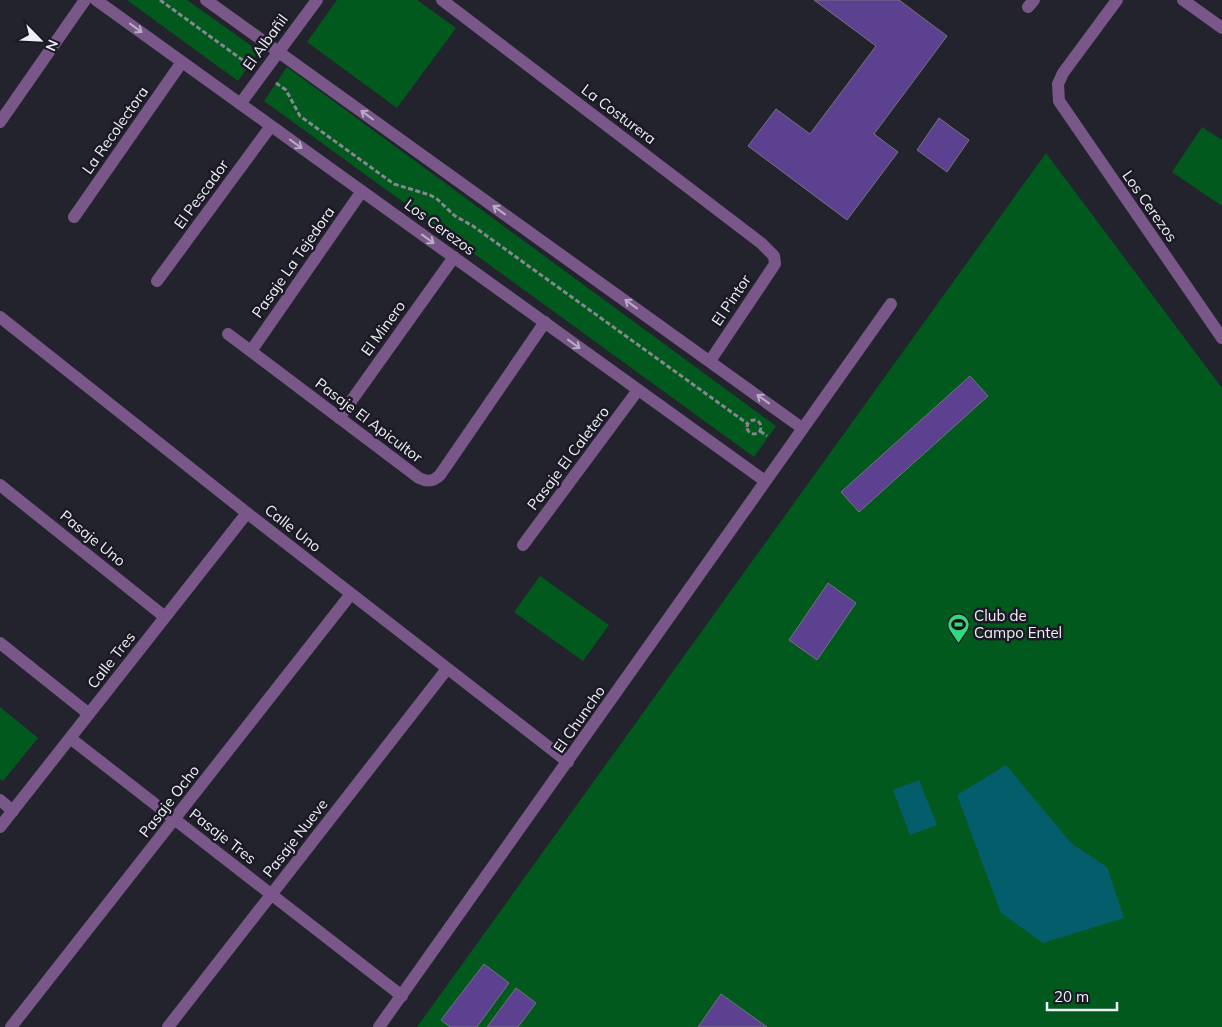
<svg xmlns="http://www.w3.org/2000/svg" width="1222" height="1027" font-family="Mulish,sans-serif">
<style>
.green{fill:#02591d}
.water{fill:#035d6b}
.building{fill:#5c4191;stroke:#75727f}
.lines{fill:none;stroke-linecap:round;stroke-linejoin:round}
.path{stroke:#878790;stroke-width:3;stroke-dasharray:5 2.5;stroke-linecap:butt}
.minor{stroke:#795889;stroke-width:12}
.oneway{stroke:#baabc6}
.labels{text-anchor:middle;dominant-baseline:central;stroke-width:5;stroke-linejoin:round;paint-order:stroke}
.street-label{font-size:15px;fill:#efeff7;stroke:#1a1924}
.poi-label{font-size:15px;fill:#efeff7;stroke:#1a1924;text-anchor:start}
</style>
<rect width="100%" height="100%" fill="#23232d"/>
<path class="green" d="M127,0H187L259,51L238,81Z
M337,0H417L456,28L397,108L307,42Z
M287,67L776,426L754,457L264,101Z
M1202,127L1222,140V206L1172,172Z
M1046,153L1222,388V1027H417Z
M540,576L609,625L583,661L514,612Z
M0,707L38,738L3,781L0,779Z"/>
<path class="water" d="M1006,765L1071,843L1107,867L1124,918L1043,943L1001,913L957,795Z
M919,780L937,825L910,835L893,790Z"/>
<path class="building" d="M814,0H899L947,36L874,134L898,152L847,220L748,146L776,109L810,134L876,46Z
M939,118L969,140L947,172L917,150Z
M970,376L988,396L859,512L841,492Z
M828,583L856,603L817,660L789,640Z
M484,964L509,983L477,1027H450L441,1020Z
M516,988L536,1003L518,1027H487Z
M721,994L767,1027H698Z"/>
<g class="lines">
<path class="path" d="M160,0L248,64
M276,83L286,90L300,116L387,179L394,184L430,195L437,199L455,216L473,226L748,424
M747 427a7 7 0 1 1 14 0a7 7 0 1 1-14 0Z
M760,431L767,436"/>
<path class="minor" d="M96,0L765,481
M206,0L802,428
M442,0L761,243L774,256L775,264L710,361
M1117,0L1063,73L1058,84L1059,101L1222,338
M1183,0L1222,28
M1028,7L1034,0
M240,104L317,0
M0,122L85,0
M74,217L182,62
M157,281L271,126
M0,317L247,513L568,762
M228,334L419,478C427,482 433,482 440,475L545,322
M251,351L362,191
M339,418L454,257
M0,485L165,617
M523,545L638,390
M0,643L89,714
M70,738L402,996
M0,800L13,811
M0,827L247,513
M11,1027L351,594
M168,1027L447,669
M379,1027L891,304"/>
</g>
<defs><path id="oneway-shaft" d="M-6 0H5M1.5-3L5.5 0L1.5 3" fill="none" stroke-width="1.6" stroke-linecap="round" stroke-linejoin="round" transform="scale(1.25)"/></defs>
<g class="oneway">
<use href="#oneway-shaft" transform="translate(136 28) rotate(36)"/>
<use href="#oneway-shaft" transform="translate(367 115) rotate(-144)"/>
<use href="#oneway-shaft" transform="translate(296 144) rotate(36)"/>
<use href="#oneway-shaft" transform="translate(499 210) rotate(-144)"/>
<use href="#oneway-shaft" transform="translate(428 239) rotate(36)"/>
<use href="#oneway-shaft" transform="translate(631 304) rotate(-144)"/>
<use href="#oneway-shaft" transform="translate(574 344) rotate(36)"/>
<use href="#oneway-shaft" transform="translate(763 399) rotate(-144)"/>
</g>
<defs>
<symbol id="stadium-pin" viewBox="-11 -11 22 30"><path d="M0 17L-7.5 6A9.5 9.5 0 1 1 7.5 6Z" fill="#34d881" stroke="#1a1924"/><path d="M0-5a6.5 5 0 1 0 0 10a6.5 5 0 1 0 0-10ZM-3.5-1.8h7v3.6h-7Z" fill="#111"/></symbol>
</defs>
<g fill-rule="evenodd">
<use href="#stadium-pin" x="946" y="612" width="25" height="34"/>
</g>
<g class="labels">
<g class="street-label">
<text transform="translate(265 42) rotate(-54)">El Albañil</text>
<text transform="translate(619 114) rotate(37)">La Costurera</text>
<text transform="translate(115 130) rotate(-55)">La Recolectora</text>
<text transform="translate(201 194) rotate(-54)">El Pescador</text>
<text transform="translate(1150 206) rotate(55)">Los Cerezos</text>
<text transform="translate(440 227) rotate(36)">Los Cerezos</text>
<text transform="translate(293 262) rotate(-55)">Pasaje La Tejedora</text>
<text transform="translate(731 300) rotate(-56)">El Pintor</text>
<text transform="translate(383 328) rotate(-54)">El Minero</text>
<text transform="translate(369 420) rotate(37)">Pasaje El Apicultor</text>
<text transform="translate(568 458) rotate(-53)">Pasaje El Caletero</text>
<text transform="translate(293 528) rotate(38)">Calle Uno</text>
<text transform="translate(93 538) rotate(39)">Pasaje Uno</text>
<text transform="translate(111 660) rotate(-52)">Calle Tres</text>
<text transform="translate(579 719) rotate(-55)">El Chuncho</text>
<text transform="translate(169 801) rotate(-52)">Pasaje Ocho</text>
<text transform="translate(223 836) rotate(38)">Pasaje Tres</text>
<text transform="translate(295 838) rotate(-52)">Pasaje Nueve</text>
</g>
<g class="poi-label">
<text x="974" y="615">Club de<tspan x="974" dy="17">Campo Entel</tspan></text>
</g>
</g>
<g transform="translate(40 40) rotate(114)" stroke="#1a1924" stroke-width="4" paint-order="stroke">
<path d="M0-4L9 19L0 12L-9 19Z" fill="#efeff7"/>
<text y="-8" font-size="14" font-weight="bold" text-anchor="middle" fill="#efeff7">N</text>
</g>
<path d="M1047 1002v8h70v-8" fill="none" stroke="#efeff7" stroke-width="2.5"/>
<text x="1054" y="1002" font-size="15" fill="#efeff7" stroke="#1a1924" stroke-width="4" paint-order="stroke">20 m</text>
</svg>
